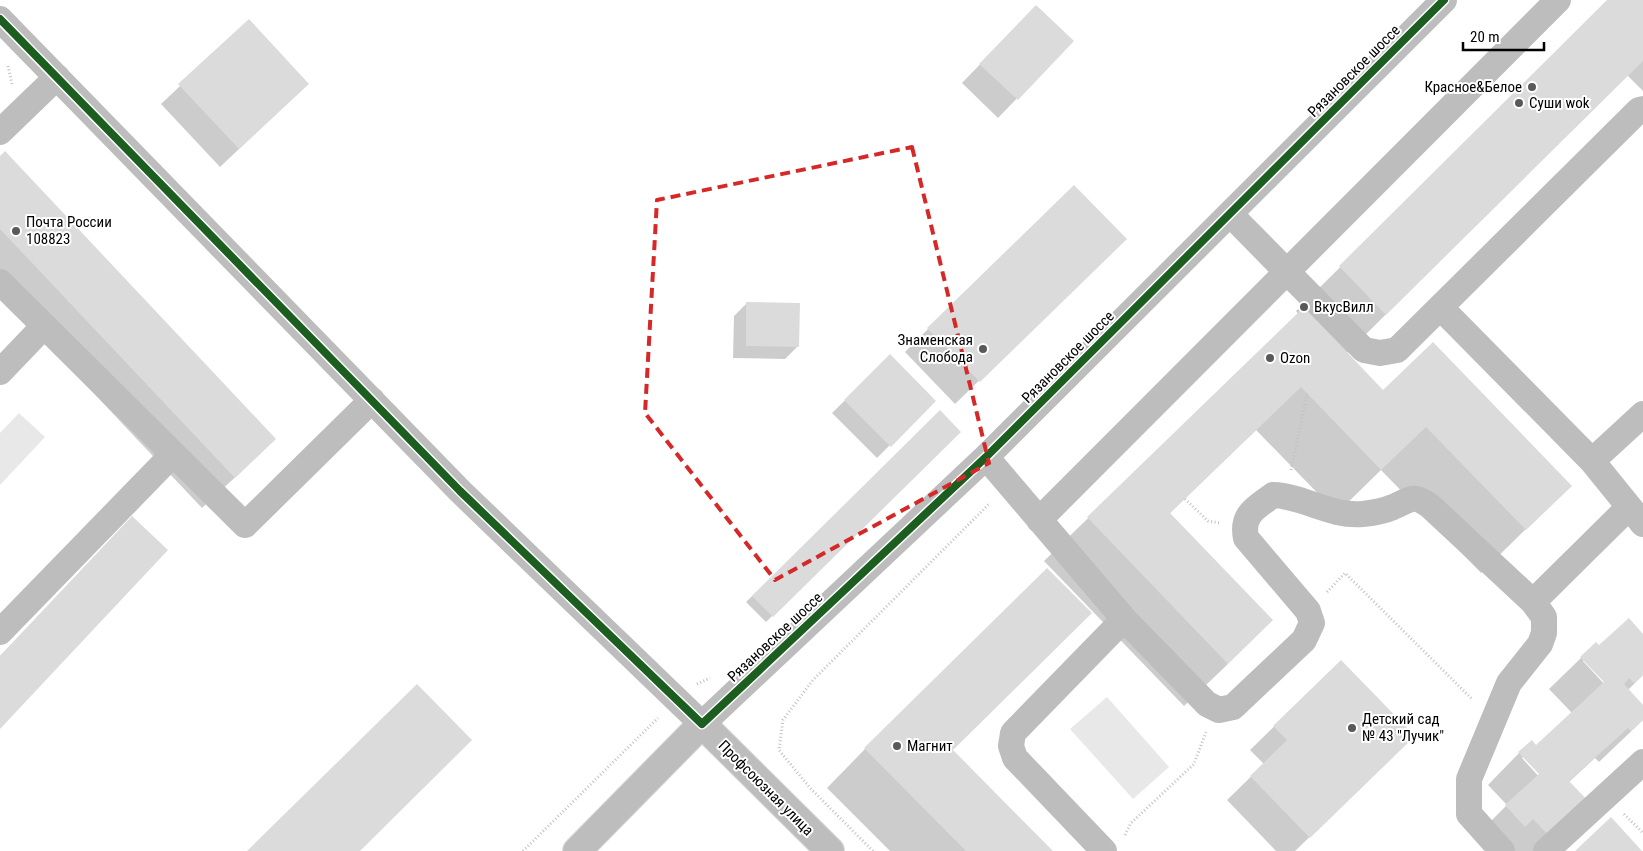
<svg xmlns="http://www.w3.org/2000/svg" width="1643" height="851" font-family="'Roboto Condensed',sans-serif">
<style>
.green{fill:#e8e8e8}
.shadow{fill:#0003;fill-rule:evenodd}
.building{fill:#dbdbdb}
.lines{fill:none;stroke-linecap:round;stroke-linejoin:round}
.major-casing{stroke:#dbdbdb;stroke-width:30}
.path{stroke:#c2c2c2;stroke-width:3;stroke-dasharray:1 2.5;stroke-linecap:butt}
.minor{stroke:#bdbdbd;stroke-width:26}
.major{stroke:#bdbdbd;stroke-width:28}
.cycleway-casing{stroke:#fff;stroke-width:11}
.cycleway{stroke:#1b5e20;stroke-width:8}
.marked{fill:none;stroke:#d62828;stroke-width:4;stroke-dasharray:10 6;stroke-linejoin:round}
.poi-dot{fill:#595959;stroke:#fff;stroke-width:2}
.labels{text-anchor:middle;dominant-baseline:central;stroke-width:4;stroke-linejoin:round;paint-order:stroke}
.street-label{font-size:15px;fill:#000;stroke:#fff}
.poi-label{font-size:15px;fill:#000;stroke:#fff;text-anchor:start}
</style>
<rect width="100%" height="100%" fill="#fff"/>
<path class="green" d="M19,413L45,437L0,485V433Z
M1107,697L1169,767L1133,799L1070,729Z"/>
<path class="shadow" d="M1609,0H1643V91L1627,75L1347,353L1383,391L1570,486L1481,573L1381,470L1337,513L1256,430L1169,514L1228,664L1184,706L1044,561L1298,314L1296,311Z
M249,21L289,102L220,167L161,104Z
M1018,25L1072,41L998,118L962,83Z
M0,157L243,470L202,508L0,294Z
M1101,262L955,404L905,352L928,329Z
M746,304L798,346L785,359L733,358L734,316Z
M890,356L934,401L877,458L832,413Z
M940,412L960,432L766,622L746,602Z
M132,518L0,727V656Z
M1643,635V675L1628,690L1643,707V720L1599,762L1595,758L1569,782L1539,851H1503L1474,838L1507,805L1488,785L1519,753L1536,746L1572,713L1549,689L1581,658L1599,647ZM1584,659L1609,686L1607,687L1583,661ZM1524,756L1544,778L1542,780L1522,758Z
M1341,661L1390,760L1295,851H1276L1227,800L1264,764L1250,750Z
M865,749L952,750L1051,851H890L827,788Z"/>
<path class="building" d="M1607,0H1643V61L1386,315L1339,266Z
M1036,5L1074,41L1018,100L979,64Z
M249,19L309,84L239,149L178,84Z
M5,151L276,439L235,478L0,229V156Z
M1074,185L1127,239L980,382L927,328Z
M746,302L800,303L799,347L746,346Z
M1304,307L1383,390L1433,342L1572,486L1526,530L1426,427L1381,470L1301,387L1170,513L1273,620L1228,664L1087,517Z
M890,354L936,401L891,447L844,400Z
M940,410L961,432L773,617L752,596Z
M132,516L168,550L0,729V656Z
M1047,568L1092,613L953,750L1053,851H966L864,748Z
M1629,618L1643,634V675L1634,683L1629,678L1624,684L1643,705V720L1631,731L1628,728L1569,781L1590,803L1552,839L1533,819L1525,827L1505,805L1539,774L1518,752L1532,740L1536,745L1604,682L1580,657L1596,642L1599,645Z
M1341,660L1415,736L1310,838L1250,776L1287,740L1273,726Z
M417,684L472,740L360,851H247Z
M1611,817L1642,851H1575Z"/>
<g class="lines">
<defs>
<path id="major" d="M577,851L702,724L830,851"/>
</defs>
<use href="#major" class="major-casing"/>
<path class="path" d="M8,66L12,84
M1291,470L1307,394
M1185,499L1208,521L1220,523
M1327,592L1345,573L1473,700
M697,684L710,678
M1624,814L1643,833
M1125,835L1131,823L1194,764L1206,732
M523,851L658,718
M873,851L810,788L779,750L783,720L813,680L990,503"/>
<path class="minor" d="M0,19L460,491L702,724L986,457L1444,0
M0,132L57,77
M1230,214L1364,350L1380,353L1397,350L1639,110L1643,109
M0,282L245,525L372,400
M1441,308L1592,461L1643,524
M0,372L44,326
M986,457L1124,619L1207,704L1219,710L1233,707L1304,640L1312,623L1308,611L1246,538C1241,514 1256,508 1273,495C1304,496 1330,517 1363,514C1372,513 1384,511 1393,507C1411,500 1412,493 1430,506L1533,602L1544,617V633L1540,644L1509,683L1469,779V814L1502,851
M1592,461L1643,414
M1039,520L1558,0
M1533,602L1628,508
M0,632L173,454
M1104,851L1015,758L1011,746L1013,733L1124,619
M1546,851L1643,762"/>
<use href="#major" class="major"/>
<defs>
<path id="cycleway" d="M0,19L460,491L702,724L986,457L1444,0"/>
</defs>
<use href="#cycleway" class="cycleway-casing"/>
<use href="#cycleway" class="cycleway"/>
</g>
<path class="marked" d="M912,147L989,463L775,580L645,413L657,200Z"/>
<g class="poi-dot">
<circle cx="1532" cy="87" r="5"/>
<circle cx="1519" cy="103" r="5"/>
<circle cx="16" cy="231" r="5"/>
<circle cx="1304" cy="307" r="5"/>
<circle cx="983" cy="349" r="5"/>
<circle cx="1270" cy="358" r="5"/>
<circle cx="1352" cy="728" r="5"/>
<circle cx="897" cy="746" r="5"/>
</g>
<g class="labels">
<g class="street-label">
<text transform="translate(1354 71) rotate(-45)">Рязановское шоссе</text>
<text transform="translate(1068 357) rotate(-45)">Рязановское шоссе</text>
<text transform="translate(775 637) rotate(-43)">Рязановское шоссе</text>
<text transform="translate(766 788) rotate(45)">Профсоюзная улица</text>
</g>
<g class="poi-label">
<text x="1522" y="87" text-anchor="end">Красное&amp;Белое</text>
<text x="1529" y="103">Суши wok</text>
<text x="26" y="222">Почта России<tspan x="26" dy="17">108823</tspan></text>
<text x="1314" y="307">ВкусВилл</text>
<text x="973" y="340" text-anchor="end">Знаменская<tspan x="973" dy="17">Слобода</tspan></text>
<text x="1280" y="358">Ozon</text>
<text x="1362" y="719">Детский сад<tspan x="1362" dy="17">№ 43 "Лучик"</tspan></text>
<text x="907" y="746">Магнит</text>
</g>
</g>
<path d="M1463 42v8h81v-8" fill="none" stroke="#000000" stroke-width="2.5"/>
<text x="1470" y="42" font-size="15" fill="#000000" stroke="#ffffff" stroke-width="4" paint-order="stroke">20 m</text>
</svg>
